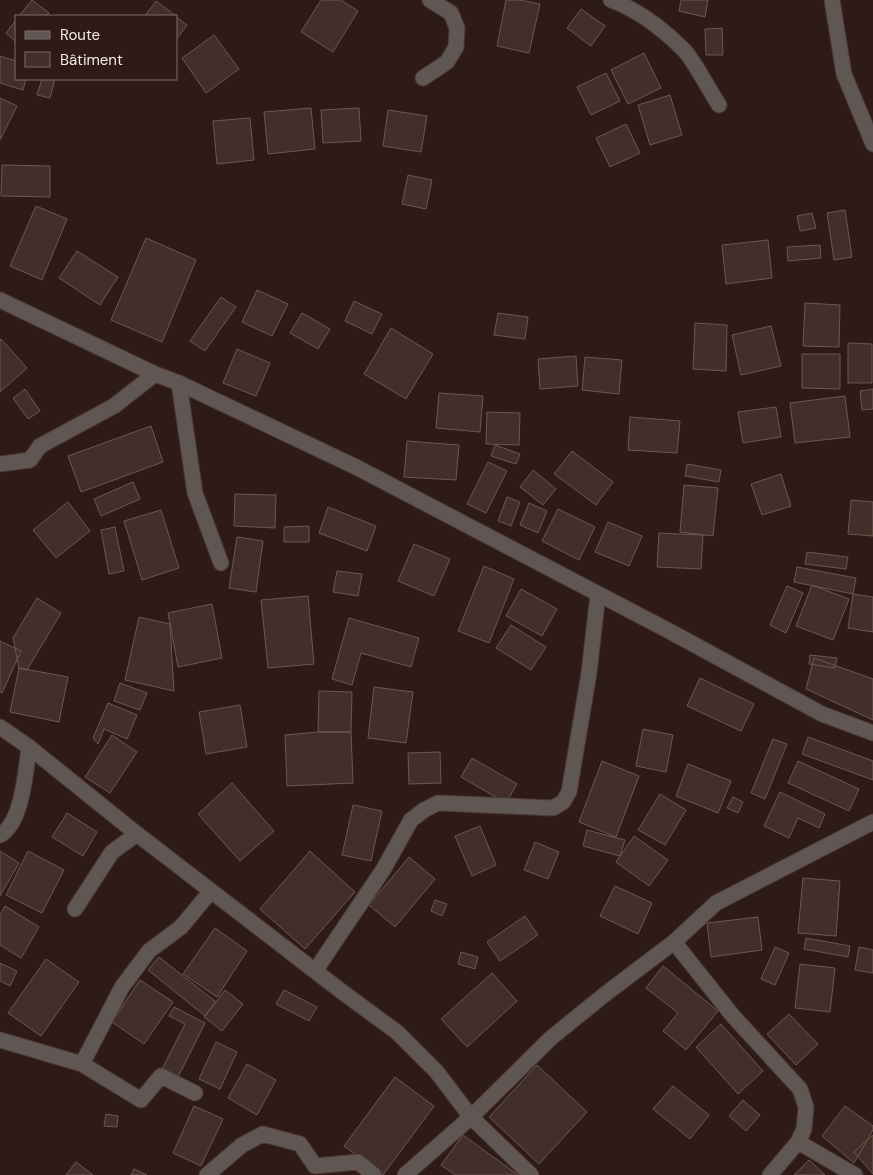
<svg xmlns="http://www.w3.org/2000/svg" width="873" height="1175" font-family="'DM Sans',sans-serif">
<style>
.building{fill:#432f29;stroke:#6d5751}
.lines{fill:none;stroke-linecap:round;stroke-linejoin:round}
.minor-casing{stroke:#4a3833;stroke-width:17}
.minor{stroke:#605653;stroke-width:15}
</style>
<rect width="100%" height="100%" fill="#2e1b16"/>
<path class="building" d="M32,0L49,13L46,16H19Z
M321,0H341L358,11L333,52L301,32Z
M506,0H520L540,4L529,53L497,46Z
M681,0H708L705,17L679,11Z
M156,1L176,16H145Z
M581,9L605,26L591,46L567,28Z
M176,17L187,25L176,40Z
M16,20V42L6,33Z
M722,28L723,55H706L705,29Z
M214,35L239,69L206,93L182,58Z
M644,53L661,88L628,104L611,70Z
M0,56L16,61V79H26L23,90L0,83Z
M606,73L620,101L591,115L577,87Z
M42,79H55L50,98L37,95Z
M670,95L682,135L650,145L638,105Z
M0,98L17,106L0,140Z
M311,108L315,149L268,154L264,112Z
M359,108L361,141L323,143L321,110Z
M388,110L427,116L421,152L383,146Z
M250,118L254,160L217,164L213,121Z
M626,124L640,153L610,167L596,138Z
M2,165L50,166V197L1,196Z
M408,175L432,180L426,209L402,204Z
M36,206L67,219L42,280L10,266Z
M845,210L852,257L834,260L827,213Z
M812,213L816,228L800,231L797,216Z
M146,238L196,260L162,342L111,320Z
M768,240L772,278L726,284L722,245Z
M820,245L821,258L788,261L787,247Z
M77,251L118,277L100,305L59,278Z
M257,290L288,304L272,336L242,322Z
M221,297L236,307L205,351L190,341Z
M354,301L382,314L372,334L345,321Z
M805,303L840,305L839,347L803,346Z
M302,313L330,329L318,349L290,333Z
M498,313L528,317L525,339L494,335Z
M695,323L727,325L726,371L693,369Z
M771,326L781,366L741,375L732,335Z
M391,328L433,354L406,399L364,374Z
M1,339L27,368L0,392V340Z
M848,343L872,344V383H848Z
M237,349L270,363L256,396L223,383Z
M802,354H840V389L802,388Z
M576,356L578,386L540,389L538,359Z
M585,357L622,360L619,394L582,390Z
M25,389L40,411L28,419L13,398Z
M873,389V409L862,410L860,391Z
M439,393L483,396L480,432L436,428Z
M845,396L850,437L795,443L790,403Z
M776,407L781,437L743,443L738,412Z
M487,412L520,413L519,445L486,444Z
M630,417L680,421L677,453L628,450Z
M151,426L163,462L81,492L68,456Z
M407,441L459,445L456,480L404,477Z
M495,445L520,454L516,464L491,456Z
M572,451L613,482L596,505L554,474Z
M488,462L507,471L486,513L467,504Z
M687,464L721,470L719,482L685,476Z
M533,470L556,489L543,505L520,487Z
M781,474L791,506L762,515L751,484Z
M133,482L140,499L101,516L94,499Z
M684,485L718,488L713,536L680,532Z
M235,494L276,495L275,528L234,526Z
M507,497L520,502L511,526L498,521Z
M851,500L873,502V536L848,534Z
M68,502L90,531L56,558L33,530Z
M529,503L547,511L538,533L520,525Z
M328,507L376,526L367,551L319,533Z
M558,509L595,527L579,560L542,541Z
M161,510L179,568L142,580L124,521Z
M608,522L642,536L629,566L595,552Z
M309,526V542H284V527Z
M115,527L124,571L109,574L101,530Z
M659,533L703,535L701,569L657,567Z
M237,537L263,541L256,592L229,588Z
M414,544L450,559L434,596L398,581Z
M807,552L848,557L846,569L805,564Z
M484,566L514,579L489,643L458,631Z
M797,567L856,578L853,594L794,582Z
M337,571L362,574L358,596L333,592Z
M812,585L849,599L833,640L796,626Z
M787,586L803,593L786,633L770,625Z
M521,589L557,609L542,636L506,616Z
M853,594L873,597V632L848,628Z
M308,596L314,664L268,668L261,600Z
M37,598L61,613L27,670L19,668L13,638Z
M212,604L222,658L178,667L168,613Z
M139,617L170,624L174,691L125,680Z
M349,618L419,638L411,667L361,653L352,685L332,679Z
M511,625L546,647L531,670L496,648Z
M0,641L21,651L2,693L0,692Z
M810,655L837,658L835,668L809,664Z
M814,658L873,679V720L806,689Z
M19,668L68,677L59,722L10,712Z
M700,678L754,704L741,731L687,706Z
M120,683L147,693L140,710L114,701Z
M374,687L413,692L406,743L368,738Z
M319,691L352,692L351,732H318Z
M108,703L137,715L127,739L104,729L98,744L93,738Z
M240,705L247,747L206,754L199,712Z
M643,729L673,735L666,772L636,766Z
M318,732H351L353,783L287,786L285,735Z
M112,735L137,752L110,793L85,777Z
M808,737L873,761V780L802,754Z
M773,739L787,744L765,799L751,793Z
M440,752L441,783L409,784L408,753Z
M472,758L517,784L506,803L461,777Z
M602,761L639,776L616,837L579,822Z
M798,761L859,789L849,811L788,783Z
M688,764L731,781L718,813L676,796Z
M232,783L274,831L240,861L198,814Z
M780,792L825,814L819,828L798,818L789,838L764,826Z
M660,794L686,810L665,845L638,830Z
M733,797L743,802L738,813L727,808Z
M353,805L382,811L371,861L342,855Z
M67,813L97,832L83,856L52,837Z
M480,826L496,865L472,876L455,836Z
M587,830L625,840L620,856L583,846Z
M634,836L668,860L649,886L616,862Z
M535,842L559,852L548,879L524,870Z
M0,851L19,863L0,896Z
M28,851L64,870L42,913L6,895Z
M310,851L355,892L305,949L260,909Z
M409,857L435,879L395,927L369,905Z
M803,878L840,881L836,936L798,933Z
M615,886L652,903L638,934L600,916Z
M435,900L447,904L442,916L431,911Z
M5,906L39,927L21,958L0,945V915Z
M525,916L538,935L500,961L487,942Z
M758,917L762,950L711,957L707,923Z
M215,928L247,951L217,997L183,974Z
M806,938L850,946L848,957L804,949Z
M775,947L789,953L775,985L761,979Z
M859,947L873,950V973L855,970Z
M461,952L478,957L475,969L458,964Z
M159,957L216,1002L205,1016L148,970Z
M46,959L79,982L41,1036L8,1013Z
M0,963L17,971L10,986L0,981Z
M800,964L835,968L830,1012L795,1008Z
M663,966L718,1011L686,1050L663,1031L678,1013L646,988Z
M492,973L517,1001L467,1047L441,1019Z
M140,980L173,1002L144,1044L112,1022Z
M225,990L243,1004L222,1031L204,1017Z
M284,990L317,1007L309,1021L276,1004Z
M174,1007L205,1023L178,1077L162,1069L185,1024L169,1016Z
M789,1014L818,1044L796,1065L767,1034Z
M721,1024L763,1071L738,1094L696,1047Z
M216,1042L237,1052L220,1089L199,1079Z
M247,1064L276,1080L257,1115L228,1098Z
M537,1065L587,1112L539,1164L489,1117Z
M395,1077L434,1106L383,1175L344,1146Z
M673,1086L709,1115L690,1139L653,1109Z
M743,1100L760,1115L746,1131L729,1116Z
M194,1106L223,1119L201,1166L173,1153Z
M845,1106L873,1126V1130L854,1163L822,1136Z
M106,1114L118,1116L117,1127L104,1126Z
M463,1135L518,1175H455L441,1165Z
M873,1135V1174L854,1152Z
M809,1160L825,1175H794Z
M76,1162L93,1175H66Z
M134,1169L147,1175H131Z"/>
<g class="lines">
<defs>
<path id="minor" d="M611,0C638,10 663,29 684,50C695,62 709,90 719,105
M832,0L844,74L873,144
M423,78L447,62L456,47L457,28L451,13L430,0
M0,300L155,374L179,383L356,467L671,632L822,714L873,733
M179,383L195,493L221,563
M0,464L30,460L40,446L114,406L155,374
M0,727L29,747L137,834L341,991L398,1033L436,1071L471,1117L551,1038L604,995L674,942
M0,835C22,824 26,770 29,747
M75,909L112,852L137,834
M315,971L383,870L411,820L424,810L438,803L553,808L563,802L569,792L589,673L598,594
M0,1040L82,1064L122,987L149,951L181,927L211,891
M82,1064L141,1100L161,1076L195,1093
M798,1142L855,1175
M207,1175L242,1145L263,1134L300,1144L315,1166L358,1162L374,1175
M405,1175L471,1117L531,1175
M770,1175L798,1142L804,1129L806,1107L800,1089L733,1016L674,942L716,903L873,822"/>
</defs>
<use href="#minor" class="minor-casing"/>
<use href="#minor" class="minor"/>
</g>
<rect x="15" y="15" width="162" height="65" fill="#2e1b16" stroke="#7e6d68"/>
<rect x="25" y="31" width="25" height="8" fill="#605653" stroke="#7e6d68"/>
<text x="60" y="40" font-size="15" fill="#f5e7e3">Route</text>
<rect x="25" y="52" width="25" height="15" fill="#432f29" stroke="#7e6d68"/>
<text x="60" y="65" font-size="15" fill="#f5e7e3">Bâtiment</text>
</svg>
